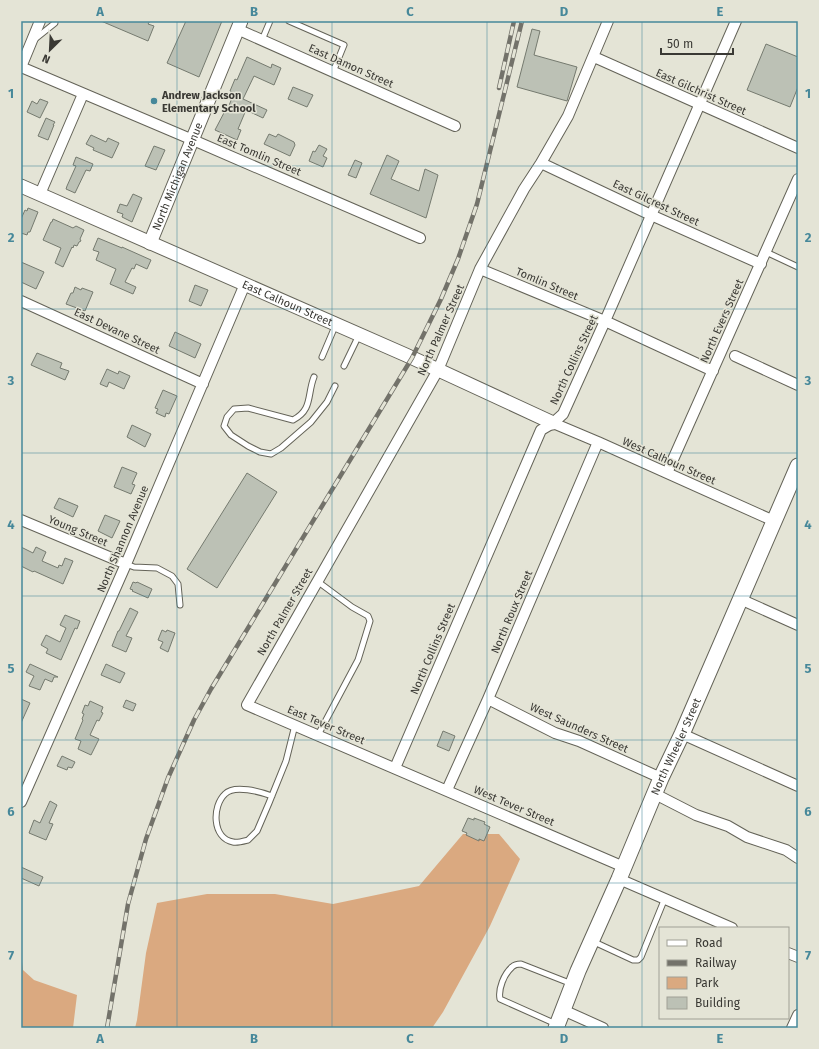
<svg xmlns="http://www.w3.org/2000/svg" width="819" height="1049" font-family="'Fira Sans',sans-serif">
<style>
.green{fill:#daa980}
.building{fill:#bcc1b5;stroke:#757a6f}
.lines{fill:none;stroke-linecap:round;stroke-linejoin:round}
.service-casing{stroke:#646358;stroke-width:7}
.minor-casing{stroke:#646358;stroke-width:12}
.tertiary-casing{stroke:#646358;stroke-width:15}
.secondary-casing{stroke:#646358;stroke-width:17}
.service{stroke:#fff;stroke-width:5}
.minor{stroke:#fff;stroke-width:10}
.tertiary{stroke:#fff;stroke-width:13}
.secondary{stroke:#fff;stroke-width:15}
.rail-casing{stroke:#73726a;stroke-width:4.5}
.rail{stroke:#e4e4d6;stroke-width:3;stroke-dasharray:9;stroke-linecap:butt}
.grid{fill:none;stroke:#46889a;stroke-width:1;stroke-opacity:0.55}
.poi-dot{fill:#46889a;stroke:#e4e4d6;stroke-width:1.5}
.labels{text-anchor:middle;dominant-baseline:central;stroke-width:3;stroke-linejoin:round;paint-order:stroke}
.street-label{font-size:11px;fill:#3a3934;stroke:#e4e4d6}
.poi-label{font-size:11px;font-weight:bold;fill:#3a3934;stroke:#e4e4d6;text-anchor:start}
.neatline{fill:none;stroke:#46889a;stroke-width:1.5}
.grid-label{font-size:13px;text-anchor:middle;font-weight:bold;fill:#46889a}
</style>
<rect width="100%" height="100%" fill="#e4e4d6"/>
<path class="green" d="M463,834H499L520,859L490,926L443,1012L432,1028H135L137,1020L146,953L157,903L207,894H275L333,904L419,886Z
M21,946L22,962L23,970L34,980L77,995L73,1028H21Z"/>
<path class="building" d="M101,21H150L148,24L154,26L148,41Z
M186,21H222L199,77L167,63Z
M532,29L540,31L534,55L577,67L567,101L517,87Z
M766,44L798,57V87L790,107L747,90Z
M247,57L271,68L272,64L281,68L274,85L254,76L243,99L267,110L263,118L246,110L238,129L241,130L237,140L215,130L227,107L228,108L234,93L230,91L235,79L237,80Z
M293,87L313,95L307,107L288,99Z
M40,99L48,102L40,118L27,112L32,101L37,104Z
M46,118L55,122L53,125H54L48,140L38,136Z
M269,134L276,137L278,134L294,142L295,145L290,156L264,144Z
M91,135L106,142L108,138L119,143L112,158L93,150L94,148L86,144Z
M319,145L327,149L323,156L327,158L323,167L309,161L313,151L315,152Z
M154,146L165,150L156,170L145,166Z
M387,155L399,161L391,179L419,191L425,169L438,175L426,218L370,194Z
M76,157L93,164L90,171L86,170L75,193L66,189L67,186L76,166L73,165Z
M355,160L362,163L356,178L348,175Z
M133,194L142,198L132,222L122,217L123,214L117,212L120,204L127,206Z
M28,208L38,212L30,232H28L27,235L21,233V219L25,210L27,211Z
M53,219L73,228L76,226L84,230L80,239L81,241L79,242L77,246L74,245L73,248L72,247L63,267L55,263L61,248L43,240L51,222H52Z
M98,238L122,248V247L151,260L147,269L136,264L134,269L132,268L125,282L136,287L133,294L110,284L116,269L96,260L99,252L93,250Z
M21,262L44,272L36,289L21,282Z
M195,285L208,290L201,306L189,301Z
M75,287L81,290L82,288L93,292L85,311L66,304L71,293H73Z
M175,332L201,344L195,358L169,346Z
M37,353L62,363L60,368L69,371L65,380L31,365Z
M107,369L118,374L119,371L130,376L124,389L109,382L107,387L100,384Z
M163,390L177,396L169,414L166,413L165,417L156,413L158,409L155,408Z
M132,425L151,434L145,447L127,437Z
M122,467L137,473L132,484L135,485L131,494L114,487Z
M247,473L277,492L217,588L187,569Z
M59,498L78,506L73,517L54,508Z
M105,515L120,521L112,538L98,531Z
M21,547L33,553L36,547L46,552L42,561L58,568L59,565L62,566L65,558L73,561L63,584L34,571L33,572L21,566Z
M133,582L136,583L137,582L152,589L148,598L132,591L133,590L130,589Z
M130,608L138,612L126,636L132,638L126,652L112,646L118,631H119Z
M65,615L80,621L77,629L75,628L61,660L46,653L48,649L41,645L46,635L60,642L66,628L60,625Z
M162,630L166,632L167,630L175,633L168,652L160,648L163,642L158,640Z
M30,664L58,677H54L52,682L45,679L40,690L29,686L34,676L26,672Z
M106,664L125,673L120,683L101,675Z
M21,699L30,703L21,723Z
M126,700L136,704L133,711L123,707Z
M90,701L103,707L101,712L103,713L99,721L97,720L90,735L99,739L91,755L78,749L81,741L75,739L83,720L82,719L84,714L82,713L85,705L88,706Z
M443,731L455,736L449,751L437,746Z
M62,756L75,762L72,768L68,767L67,770L57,766Z
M50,801L57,805L49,823L53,824L46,840L29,833L34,820L40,823Z
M468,818L474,820V818L485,822L484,824L490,827L484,841L479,839V841L466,835L467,833L462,831Z
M21,867L43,877L39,886L21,878Z"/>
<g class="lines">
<defs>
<path id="service" d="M289,21L344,45L333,72
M35,39L55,23V21
M262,40L270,21
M766,252L798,267
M322,357L336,324
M344,366L359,335
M314,377C307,394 313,410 293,420L248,408L234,409L227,417L224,426L231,435L248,446L260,452L271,454L281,448L311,422L327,402L335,386
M126,564L134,567L157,568L172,576L178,584L180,605
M317,581L352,607L368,616L370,621L358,660L318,735
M272,796C261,792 234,784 225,794C212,806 212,838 233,842C237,843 244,841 248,840L257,831L269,803L286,761L295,725
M592,941L633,960H638L641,957L665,898
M556,1024L500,999C498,989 504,974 512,967C514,965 518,964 521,964L572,984"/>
<path id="minor" d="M608,21L568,116L541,163L524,189L480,269L438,370L247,705L624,867
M237,29L455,126
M594,57L798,148
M21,67L193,140L420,238
M21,67L40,21
M541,163L651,215L761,264
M40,194L83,94
M480,269L605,321L713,371
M21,301L203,384
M735,356L798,385
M553,423L598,442L774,521
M667,473L798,179
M21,520L126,564
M740,599L798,625
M488,699L555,733L579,741L661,778
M682,734L798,786
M395,768L541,430L553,423L563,414L605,321L736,21
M447,790L488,699L598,442
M655,794L696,815L728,826L747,837L786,850L798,858
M21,802L126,564L245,284
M619,879L732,928
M788,953L798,957
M563,1010L603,1028
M792,1028L798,1015"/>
<g id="tertiary">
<path id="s1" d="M21,186L406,355L553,423"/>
<path id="s2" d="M150,243L241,21"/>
</g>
<g id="secondary">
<path id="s3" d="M556,1028L578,971L619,879L661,778L682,734L798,466"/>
</g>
</defs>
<use href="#service" class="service-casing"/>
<use href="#minor" class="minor-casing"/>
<use href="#tertiary" class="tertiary-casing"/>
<use href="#secondary" class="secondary-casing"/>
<use href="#service" class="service"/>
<use href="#minor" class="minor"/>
<use href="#tertiary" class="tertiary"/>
<use href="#secondary" class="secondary"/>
<defs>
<path id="rail" d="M499,88L514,21
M107,1028L128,904L146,839L168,778L194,720L211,689L412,358L441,299L458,259L477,204L522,21"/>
</defs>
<use href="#rail" class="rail-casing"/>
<use href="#rail" class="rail"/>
</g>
<path class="grid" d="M177,21V1028M332,21V1028M487,21V1028M642,21V1028M21,166H798M21,309H798M21,453H798M21,596H798M21,740H798M21,883H798"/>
<circle class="poi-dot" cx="154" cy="101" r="4"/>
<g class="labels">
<g class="street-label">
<text transform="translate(351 66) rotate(24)">East Damon Street</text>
<text transform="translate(701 92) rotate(24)">East Gilchrist Street</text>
<text transform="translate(259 155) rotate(23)">East Tomlin Street</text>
<text stroke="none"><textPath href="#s2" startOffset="72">North Michigan Avenue</textPath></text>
<text transform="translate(656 203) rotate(25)">East Gilcrest Street</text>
<text transform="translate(547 284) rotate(23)">Tomlin Street</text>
<text stroke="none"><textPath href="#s1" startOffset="291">East Calhoun Street</textPath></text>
<text transform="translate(722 321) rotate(-66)">North Evers Street</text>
<text transform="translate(441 330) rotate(-66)">North Palmer Street</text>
<text transform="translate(117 331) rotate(25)">East Devane Street</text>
<text transform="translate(574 360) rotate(-65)">North Collins Street</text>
<text transform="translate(669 461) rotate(24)">West Calhoun Street</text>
<text transform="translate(78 531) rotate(23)">Young Street</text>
<text transform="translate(123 539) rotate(-67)">North Shannon Avenue</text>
<text transform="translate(285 612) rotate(-60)">North Palmer Street</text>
<text transform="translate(512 612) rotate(-67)">North Roux Street</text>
<text transform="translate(433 649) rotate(-67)">North Collins Street</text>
<text transform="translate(326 725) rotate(23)">East Tever Street</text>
<text transform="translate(579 728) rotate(24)">West Saunders Street</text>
<text stroke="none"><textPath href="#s3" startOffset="306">North Wheeler Street</textPath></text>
<text transform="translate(514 806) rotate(23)">West Tever Street</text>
</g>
<g class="poi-label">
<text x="162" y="95">Andrew Jackson<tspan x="162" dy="13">Elementary School</tspan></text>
</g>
</g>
<rect width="819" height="1049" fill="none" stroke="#e4e4d6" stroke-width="44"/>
<rect x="659" y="927" width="130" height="92" fill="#e4e4d6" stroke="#a0a095"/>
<rect x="667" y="940" width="20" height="6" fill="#ffffff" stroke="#a0a095"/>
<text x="695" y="947" font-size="12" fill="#3a3934">Road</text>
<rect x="667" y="960" width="20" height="6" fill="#73726a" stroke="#a0a095"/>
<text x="695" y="967" font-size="12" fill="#3a3934">Railway</text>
<rect x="667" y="977" width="20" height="12" fill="#daa980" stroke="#a0a095"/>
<text x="695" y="987" font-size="12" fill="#3a3934">Park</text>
<rect x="667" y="997" width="20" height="12" fill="#bcc1b5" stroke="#a0a095"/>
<text x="695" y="1007" font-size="12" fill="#3a3934">Building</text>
<g transform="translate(50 50) rotate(204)" stroke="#e4e4d6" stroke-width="3" paint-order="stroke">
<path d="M0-3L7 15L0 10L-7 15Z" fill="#3a3934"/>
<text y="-6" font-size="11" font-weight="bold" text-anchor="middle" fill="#3a3934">N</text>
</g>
<path d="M661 48v6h72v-6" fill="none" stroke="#3a3934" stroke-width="2"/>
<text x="667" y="48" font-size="12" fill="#3a3934" stroke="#e4e4d6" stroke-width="3" paint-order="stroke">50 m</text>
<rect x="22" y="22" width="775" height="1005" class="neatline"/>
<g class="grid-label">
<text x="100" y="16">A</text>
<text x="254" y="16">B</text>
<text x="410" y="16">C</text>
<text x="564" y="16">D</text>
<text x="720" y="16">E</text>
<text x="11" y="98">1</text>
<text x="808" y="98">1</text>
<text x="11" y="242">2</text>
<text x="808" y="242">2</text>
<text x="11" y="385">3</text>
<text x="808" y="385">3</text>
<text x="11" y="529">4</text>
<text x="808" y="529">4</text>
<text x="11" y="673">5</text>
<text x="808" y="673">5</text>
<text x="11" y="816">6</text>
<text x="808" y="816">6</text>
<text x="11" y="960">7</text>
<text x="808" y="960">7</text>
<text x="100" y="1043">A</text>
<text x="254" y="1043">B</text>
<text x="410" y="1043">C</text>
<text x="564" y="1043">D</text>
<text x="720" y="1043">E</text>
</g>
</svg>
